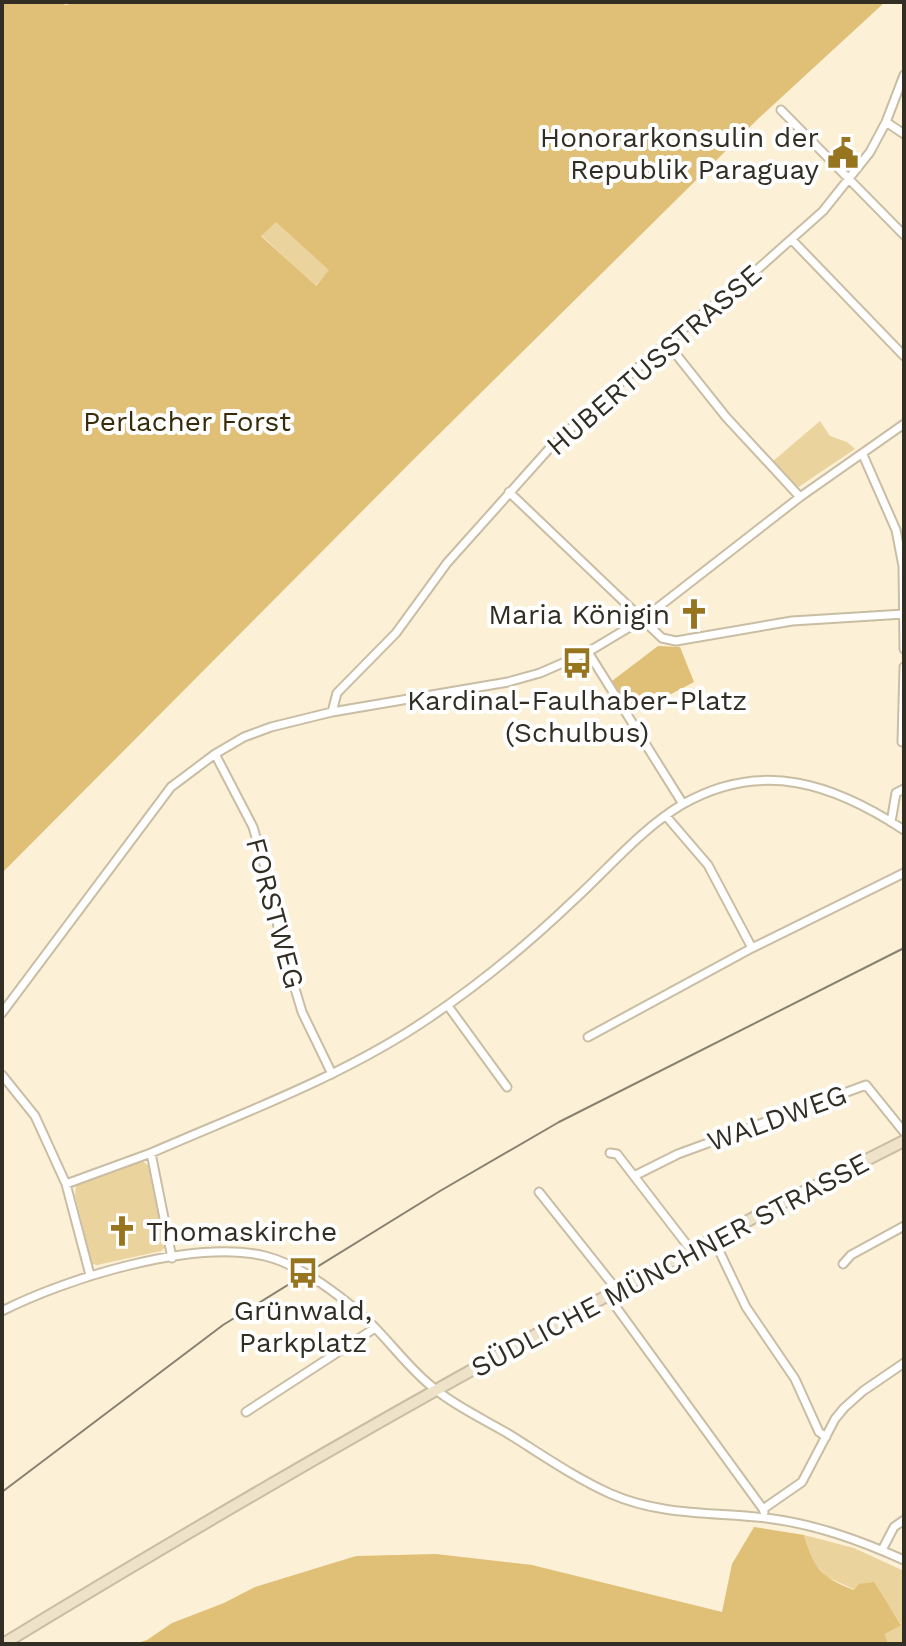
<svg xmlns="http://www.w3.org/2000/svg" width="906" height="1646" font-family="'Work Sans',sans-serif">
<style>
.green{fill:#ebd39e}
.forest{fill:#e0bf76;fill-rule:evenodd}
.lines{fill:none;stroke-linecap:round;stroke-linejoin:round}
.street-casing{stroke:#c9bda4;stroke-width:11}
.secondary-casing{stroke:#c9bda4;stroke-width:14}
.street{stroke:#fff;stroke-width:7}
.secondary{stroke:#eee3c9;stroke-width:10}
.tram{stroke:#888170;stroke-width:2}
.labels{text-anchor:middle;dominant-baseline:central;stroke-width:8;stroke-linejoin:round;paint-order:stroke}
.poi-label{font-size:28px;fill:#322e24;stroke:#fff;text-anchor:end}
.street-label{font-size:28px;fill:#322e24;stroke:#fff}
.park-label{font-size:28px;fill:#382b09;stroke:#fff}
</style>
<rect width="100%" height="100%" fill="#fcf0d6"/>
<path class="green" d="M276,221L330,270L315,286L261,235Z
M820,421L830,436L847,442L855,449L797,488L772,462Z
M141,1160L149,1166L165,1248L161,1251L97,1265L92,1264L75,1195L76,1185Z
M804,1535L854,1548L904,1571V1644H888L885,1634L901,1624L888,1605L827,1577L811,1560Z"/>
<path class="forest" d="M2,2H59L66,5L78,2H885L760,117L414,459L2,873ZM276,222L329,270L316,286L261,236Z
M658,646L680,647L694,682L633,714L612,681Z
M754,1527L804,1535C813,1568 822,1578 854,1590L859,1584L874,1582L901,1625L885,1634L888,1644H134L147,1640L172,1623L224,1603L255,1587L356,1556L436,1554L532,1565L722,1612L732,1564Z"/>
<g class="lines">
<defs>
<path id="street" d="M781,110L904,235
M886,122L904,134
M792,240L904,356
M667,343L726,417L800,497
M863,455L896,530L903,566L904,649
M509,492L662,638L676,641L792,621L904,614
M588,652L683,804
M332,712L337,693L396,633L447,563L548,450L608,393L688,325L741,284L823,211L870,152L886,122L904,75
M902,742L904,667
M215,754L253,827L269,881L281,942L302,1012L332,1074
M666,816L708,865L752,948
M891,822L896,793L904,789
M448,1006L507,1087
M2,1013L171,787L215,754L244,737L271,727L332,712L508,682L540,673L588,652L643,619L800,497L904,424
M588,1037L752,948L904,873
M2,1075L35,1116L66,1184
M151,1153C245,1112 344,1076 429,1018C481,983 529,943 574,900C609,868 642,828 683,804C762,759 834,784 904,830
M610,1153L617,1154L691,1250
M634,1176L678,1154L866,1085L904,1132
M539,1192L617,1290
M713,1238L746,1307L795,1379L819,1432L826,1437
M843,1264L851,1255L904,1226
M90,1275L66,1184L151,1153L172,1258
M608,1296L763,1509
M2,1311C67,1278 193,1239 265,1256C297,1264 328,1287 353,1307C382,1330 402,1362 430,1385C452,1404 481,1418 507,1433C541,1454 575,1478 611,1494C662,1516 713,1512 766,1518C815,1524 859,1540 904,1560
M246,1412L375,1328
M764,1512L763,1509L802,1482L835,1419L844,1408L863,1391L904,1363
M882,1550L894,1527L904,1520"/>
<path id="secondary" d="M3,1644C297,1465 596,1295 904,1141"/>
</defs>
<use href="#street" class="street-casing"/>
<use href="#secondary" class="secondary-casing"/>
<use href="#street" class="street"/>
<use href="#secondary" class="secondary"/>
<path class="tram" d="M2,1492L223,1325L440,1191L559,1122L904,948"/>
</g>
<defs>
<symbol id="civic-bare" viewBox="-9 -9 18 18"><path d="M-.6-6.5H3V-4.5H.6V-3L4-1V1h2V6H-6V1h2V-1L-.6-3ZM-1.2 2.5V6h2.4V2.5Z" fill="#97751e" stroke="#fff" stroke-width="2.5" paint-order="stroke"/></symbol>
<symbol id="church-bare" viewBox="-9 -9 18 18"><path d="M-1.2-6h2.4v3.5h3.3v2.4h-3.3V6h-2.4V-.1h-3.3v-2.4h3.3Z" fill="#97751e" stroke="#fff" stroke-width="2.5" paint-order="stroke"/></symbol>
<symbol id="bus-bare" viewBox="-9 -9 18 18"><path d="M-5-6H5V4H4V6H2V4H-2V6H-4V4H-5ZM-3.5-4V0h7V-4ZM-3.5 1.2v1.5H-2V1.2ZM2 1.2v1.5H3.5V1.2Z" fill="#97751e" stroke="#fff" stroke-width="2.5" paint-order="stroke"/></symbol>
</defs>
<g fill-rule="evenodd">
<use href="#civic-bare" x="821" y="131" width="44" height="44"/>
<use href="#church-bare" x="672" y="592" width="44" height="44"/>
<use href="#bus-bare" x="555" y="641" width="44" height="44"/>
<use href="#church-bare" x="100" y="1209" width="44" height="44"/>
<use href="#bus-bare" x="281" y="1251" width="44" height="44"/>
</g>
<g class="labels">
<g class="poi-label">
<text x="819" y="137">Honorarkonsulin der<tspan x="819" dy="32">Republik Paraguay</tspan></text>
<text x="670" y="614">Maria Königin</text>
<text x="577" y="700" text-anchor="middle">Kardinal-Faulhaber-Platz<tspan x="577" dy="32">(Schulbus)</tspan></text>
<text x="146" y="1231" text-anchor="start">Thomaskirche</text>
<text x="303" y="1310" text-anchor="middle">Grünwald,<tspan x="303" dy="32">Parkplatz</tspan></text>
</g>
<g class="street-label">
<text transform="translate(654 360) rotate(-41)">HUBERTUSSTRASSE</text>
<text transform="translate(275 913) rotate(75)">FORSTWEG</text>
<text transform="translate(777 1118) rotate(-20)">WALDWEG</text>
<text transform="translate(670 1265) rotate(-28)">SÜDLICHE MÜNCHNER STRASSE</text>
</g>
<g class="park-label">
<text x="187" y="421">Perlacher Forst</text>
</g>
</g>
<rect width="906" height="1646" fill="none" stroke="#322e24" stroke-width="8"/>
</svg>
